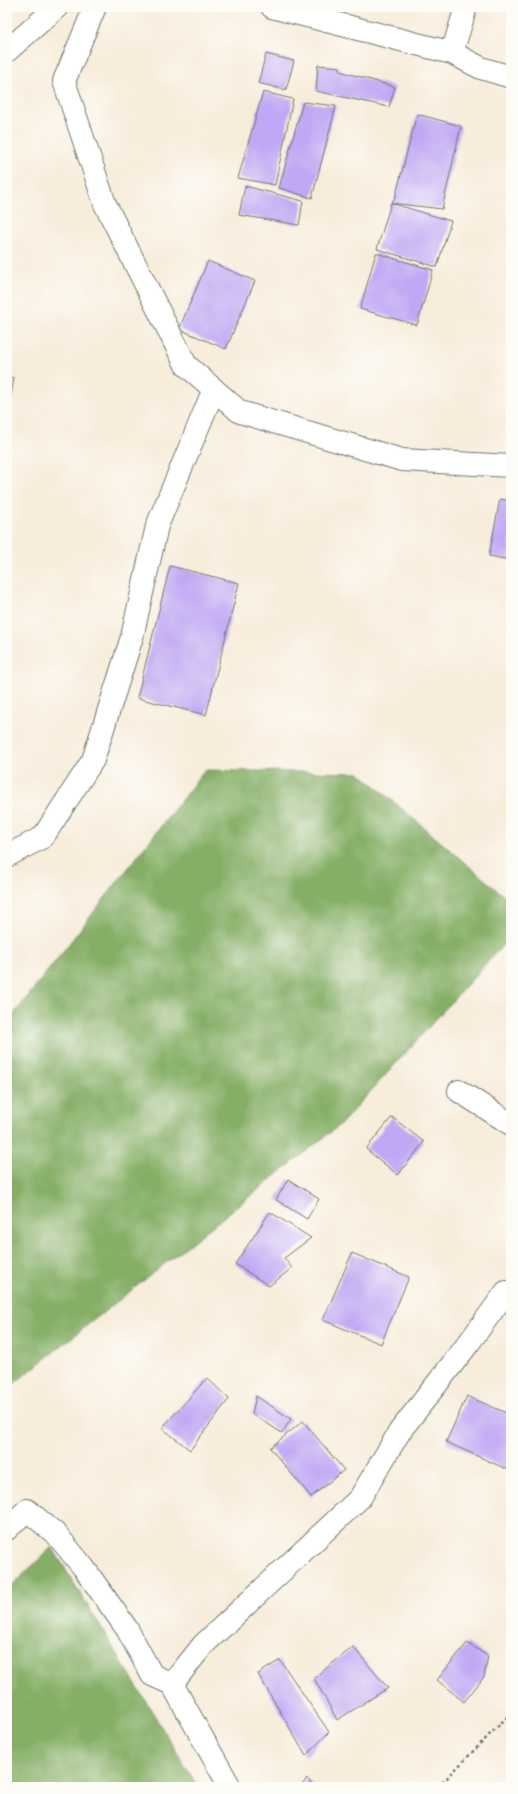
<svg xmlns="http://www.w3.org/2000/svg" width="518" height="1794" font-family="Sriracha,sans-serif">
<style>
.forest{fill:#85af66;stroke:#52764d}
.building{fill:#c1a8f4}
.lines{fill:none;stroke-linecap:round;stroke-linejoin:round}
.minor-casing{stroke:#6b7a6e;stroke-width:24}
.path{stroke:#6b7a6e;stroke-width:2.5;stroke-dasharray:3 3;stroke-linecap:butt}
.minor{stroke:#fff;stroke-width:22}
</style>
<rect width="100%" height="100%" fill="#fdfcf7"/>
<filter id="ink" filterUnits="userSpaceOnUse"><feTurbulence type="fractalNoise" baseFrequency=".025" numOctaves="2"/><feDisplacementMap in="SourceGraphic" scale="8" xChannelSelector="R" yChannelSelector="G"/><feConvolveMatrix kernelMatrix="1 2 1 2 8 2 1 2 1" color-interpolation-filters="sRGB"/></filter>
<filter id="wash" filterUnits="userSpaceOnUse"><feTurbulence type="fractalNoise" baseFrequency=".012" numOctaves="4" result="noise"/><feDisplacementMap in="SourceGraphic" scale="16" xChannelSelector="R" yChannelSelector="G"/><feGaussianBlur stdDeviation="0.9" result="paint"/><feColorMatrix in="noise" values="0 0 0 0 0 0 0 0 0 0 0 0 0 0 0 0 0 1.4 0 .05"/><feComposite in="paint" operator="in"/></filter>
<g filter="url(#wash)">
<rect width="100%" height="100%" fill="#f8ecda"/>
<path class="forest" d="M205,770L360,773L511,902V936L342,1123L7,1389V1023Z
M52,1547L198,1787H7V1590Z"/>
<g id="blocks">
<path class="building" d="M266,54L294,61L286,90L258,83Z
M318,65L340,67V71L395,87L389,107L316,91Z
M263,92L293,99L275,185L238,178Z
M303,102L336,106L312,198L279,188Z
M417,114L461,126L442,209L391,203L451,221L437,267L377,249L391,203L395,198Z
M245,186L303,201L299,225L239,215Z
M376,253L433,270L417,325L360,309Z
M208,261L255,281L226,349L179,329Z
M7,377L14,378L8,412H7Z
M500,499L511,501L510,560L489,556Z
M170,566L239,583L206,715L137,698Z
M392,1117L424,1142L398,1175L366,1149Z
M288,1179L319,1199L307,1219L276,1200Z
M270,1212L311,1238L284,1258L292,1268L269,1286L235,1264Z
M352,1253L409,1277L381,1344L323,1320Z
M207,1378L229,1399L190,1450L162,1428Z
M256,1396L291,1419L282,1433L252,1414Z
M467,1396L511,1415V1471L446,1442Z
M303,1421L344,1470L311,1497L270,1448Z
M467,1643L488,1656L484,1677L464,1702L437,1680Z
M353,1647L388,1688L337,1720L314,1678Z
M280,1660L329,1732L306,1756L258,1674Z
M307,1779L315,1787H300Z"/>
</g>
</g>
<g filter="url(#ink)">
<use href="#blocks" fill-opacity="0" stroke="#6b7a6e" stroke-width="1"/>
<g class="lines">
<defs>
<path id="minor" d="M95,7L64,81L105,204L186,365L240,412L402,460L511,466
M272,7L452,53L481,68L511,77
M7,51L57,7
M452,53L466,7
M7,856L43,837L93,760L132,637L157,526L214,389
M459,1091L511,1124
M7,1529L27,1510L57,1535L84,1568L127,1629L152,1675L172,1684
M230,1787L172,1684L203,1645L360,1498L400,1431L468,1344L506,1292"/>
</defs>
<use href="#minor" class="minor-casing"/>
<path class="path" d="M438,1787L511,1713"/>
<use href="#minor" class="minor"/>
</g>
</g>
<rect width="518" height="1794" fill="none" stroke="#fdfcf7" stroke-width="24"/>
</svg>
